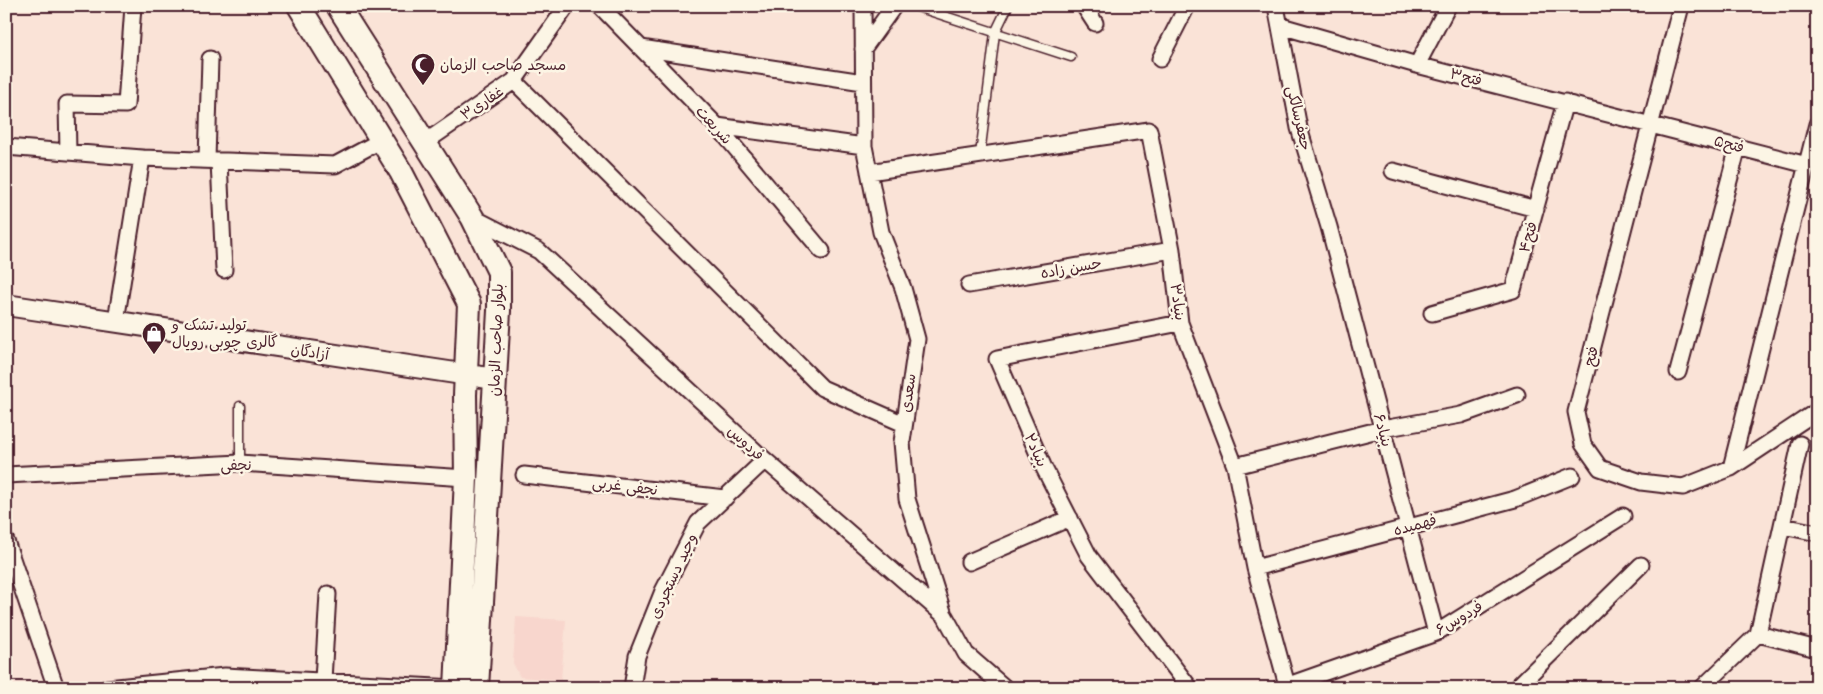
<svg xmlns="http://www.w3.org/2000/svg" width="1823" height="694" font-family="'Shantell Sans','Playpen Sans Arabic',sans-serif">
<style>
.built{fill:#f8d6cd}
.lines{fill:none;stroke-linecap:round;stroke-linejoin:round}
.service-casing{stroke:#4a1f2b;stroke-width:11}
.minor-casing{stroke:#4a1f2b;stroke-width:19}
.tertiary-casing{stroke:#4a1f2b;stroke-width:24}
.secondary-casing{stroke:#4a1f2b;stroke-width:26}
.service{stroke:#fcf5e5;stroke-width:8}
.minor{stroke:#fcf5e5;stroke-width:15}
.tertiary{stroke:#fcf5e5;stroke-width:20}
.secondary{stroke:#fcf5e5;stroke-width:22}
.labels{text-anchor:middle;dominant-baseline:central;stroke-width:5;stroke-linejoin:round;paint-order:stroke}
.poi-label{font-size:15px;fill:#4a1f2b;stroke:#fcf5e5;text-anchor:start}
.street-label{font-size:15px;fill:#4a1f2b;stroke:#fcf5e5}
</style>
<rect width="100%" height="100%" fill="#fae3d7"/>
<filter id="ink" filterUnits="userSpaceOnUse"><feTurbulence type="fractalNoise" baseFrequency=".02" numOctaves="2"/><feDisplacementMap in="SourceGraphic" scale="10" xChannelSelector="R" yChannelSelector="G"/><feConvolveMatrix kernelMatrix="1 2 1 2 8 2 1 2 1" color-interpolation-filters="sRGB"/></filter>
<g filter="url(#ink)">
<path class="built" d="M516,617L566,620L561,680L520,677L513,663Z"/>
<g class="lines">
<defs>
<path id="service" d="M914,6L1071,57
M980,155L995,33L1008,6
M240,406V463"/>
<path id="minor" d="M600,6L717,126L822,251
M863,6L864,146L881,232L903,288L917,339L902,442L907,499L944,615
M1084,6L1095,23
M1276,6L1299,128L1329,227L1436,633
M1681,6L1576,412L1583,444L1600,468L1641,482L1683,487L1731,468L1817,411
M1281,26L1417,65L1807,165
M641,48L863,82
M863,49L894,6
M1160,59L1187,6
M1417,65L1448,6
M514,81L822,388L904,424
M717,126L864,146
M424,143L514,81L567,6
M6,147L142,158L335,165L382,140
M68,152L67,104L126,105L133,6
M207,160L210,59
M219,161L224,270
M1393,171L1536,209
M869,172L1149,130L1172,250L1180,323L1235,466L1255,568L1287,685
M472,217L539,251L765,460L945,616L966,654L1005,688
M969,285L1172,250
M1432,313L1513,290L1565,102
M116,321L142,158
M1180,323L997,359L1044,468L1089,556L1190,688
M1678,372L1738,147
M1235,466L1382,429L1461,415L1517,395
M1731,468L1817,124
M6,475L240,463L466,478
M524,475L725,498
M1783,526L1817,533
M6,541L56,688
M969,562L1070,518
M1255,568L1515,499L1572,476
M1758,634L1817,649
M323,680L328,594
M107,688L225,676L456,688
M632,688L637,656L663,591L698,523L765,460
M1280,688L1436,633L1623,516
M1516,688L1641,565
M1702,688L1758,634L1800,444"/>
<path id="tertiary" d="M6,305L495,379"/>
<path id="secondary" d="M299,6L401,172L469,304L465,395L466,478L456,688
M338,6L472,217L499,272V311L477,688"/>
</defs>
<use href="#service" class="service-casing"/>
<use href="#minor" class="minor-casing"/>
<use href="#tertiary" class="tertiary-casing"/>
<use href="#secondary" class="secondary-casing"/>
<use href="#service" class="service"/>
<use href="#minor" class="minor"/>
<use href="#tertiary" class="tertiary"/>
<use href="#secondary" class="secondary"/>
</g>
</g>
<defs>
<symbol id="mosque-pin" viewBox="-11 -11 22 30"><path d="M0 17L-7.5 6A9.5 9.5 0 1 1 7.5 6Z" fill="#4a1f2b" stroke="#fcf5e5"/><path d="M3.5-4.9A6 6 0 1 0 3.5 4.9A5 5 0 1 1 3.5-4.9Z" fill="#fff"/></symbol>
<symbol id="shop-pin" viewBox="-11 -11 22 30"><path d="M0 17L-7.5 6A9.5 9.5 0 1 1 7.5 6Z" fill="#4a1f2b" stroke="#fcf5e5"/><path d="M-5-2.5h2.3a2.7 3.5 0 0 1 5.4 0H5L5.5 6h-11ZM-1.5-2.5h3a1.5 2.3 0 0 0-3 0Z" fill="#fff"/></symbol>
</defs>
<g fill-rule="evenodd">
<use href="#mosque-pin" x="409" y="51" width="28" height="38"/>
<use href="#shop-pin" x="140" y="320" width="28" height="38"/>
</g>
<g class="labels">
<g class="poi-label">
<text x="440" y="65">مسجد صاحب الزمان</text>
<text x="172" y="325">تولید تشک و<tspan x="172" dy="17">گالری چوبی رویال</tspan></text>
</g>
<g class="street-label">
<text transform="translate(1466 77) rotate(14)">فتح۳</text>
<text transform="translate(482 103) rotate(-34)">غفاری۳</text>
<text transform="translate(1299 118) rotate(77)">جعفرسالکی</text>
<text transform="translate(714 125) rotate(48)">شریعت</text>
<text transform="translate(1729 144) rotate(15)">فتح۵</text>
<text transform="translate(1528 237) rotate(-74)">فتح۴</text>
<text transform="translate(1071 268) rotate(-10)">حسن زاده</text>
<text transform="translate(1178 302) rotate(82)">بنیاد۳</text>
<text transform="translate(496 340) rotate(-88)">بلوار صاحب الزمان</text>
<text transform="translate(310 352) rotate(9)">آزادگان</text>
<text transform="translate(1591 356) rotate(-75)">فتح</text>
<text transform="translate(908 393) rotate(-82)">سعدی</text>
<text transform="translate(1383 430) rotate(75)">بنیاد۶</text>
<text transform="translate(746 443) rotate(43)">فردوس</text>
<text transform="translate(1036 450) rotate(66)">بنیاد۲</text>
<text x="236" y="465">نجفی</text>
<text transform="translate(625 486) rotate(7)">نجفی غربی</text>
<text transform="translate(1415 525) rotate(-15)">فهمیده</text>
<text transform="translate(673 576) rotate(-65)">وحید دستجردی</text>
<text transform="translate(1459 618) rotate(-31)">فردوس۶</text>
</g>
</g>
<rect width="1823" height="694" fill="none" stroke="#fcf5e5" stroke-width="25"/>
<rect x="12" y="12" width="1798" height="669" fill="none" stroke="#4a1f2b" stroke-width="2" filter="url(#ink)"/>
</svg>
